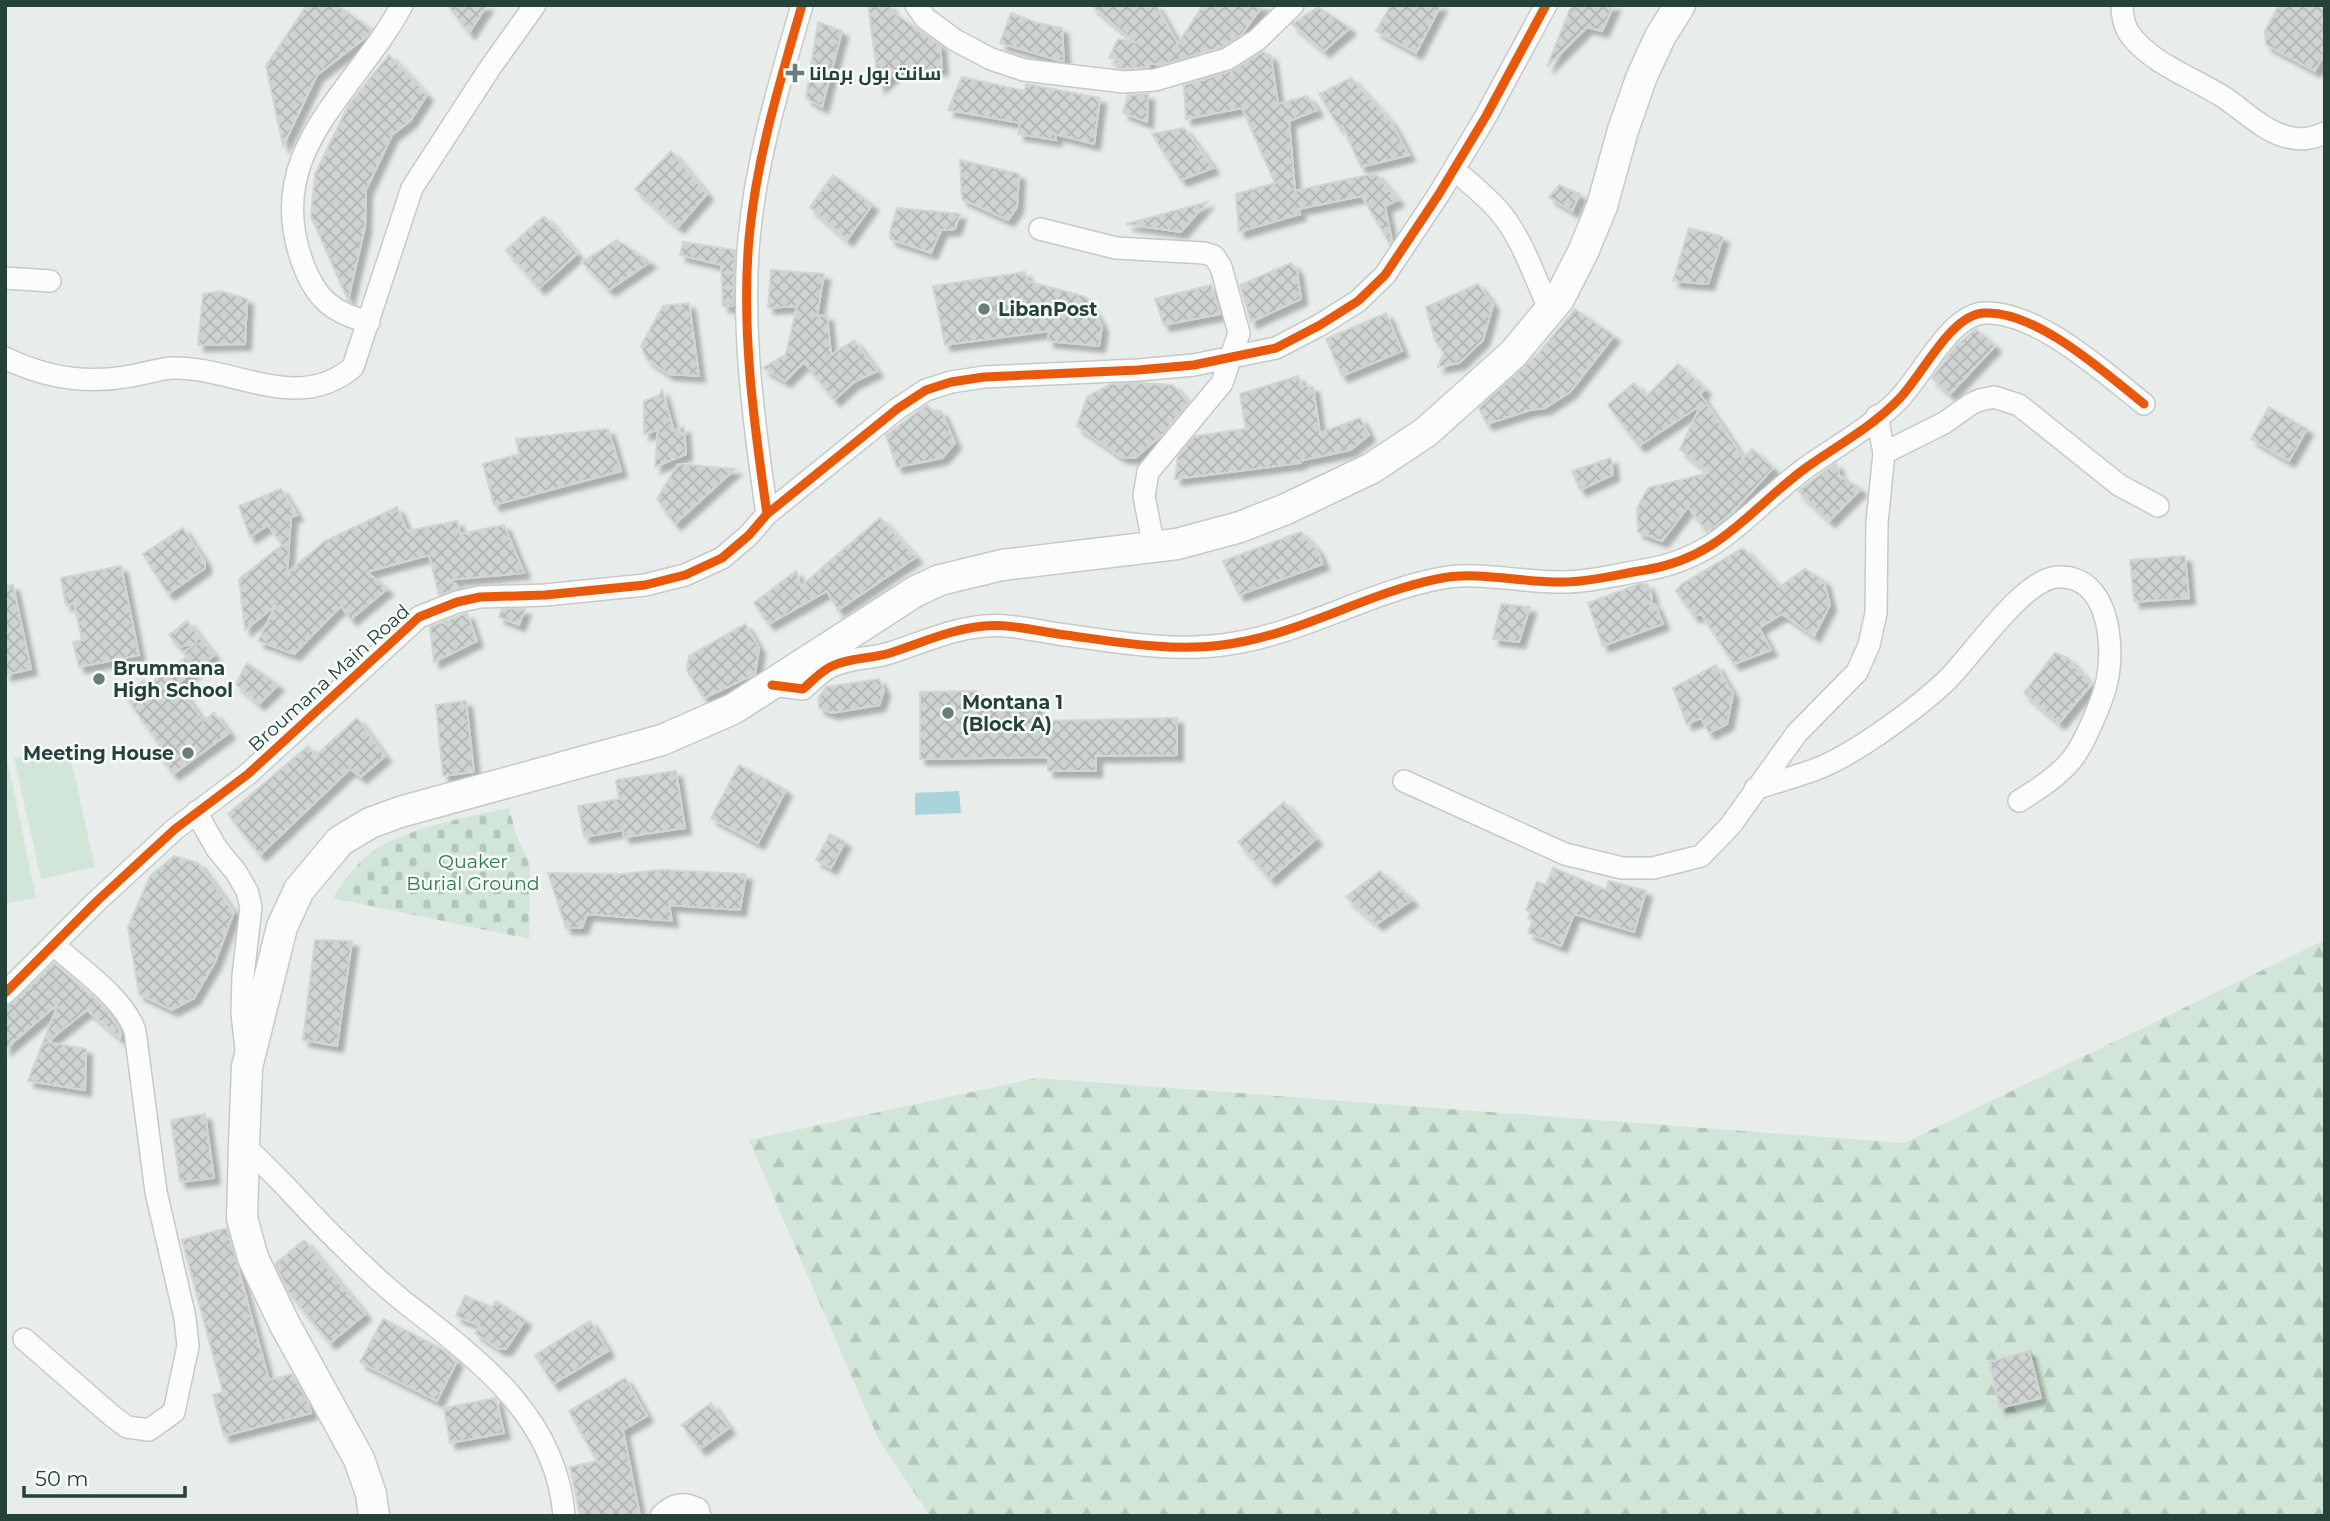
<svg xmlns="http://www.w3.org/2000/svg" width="2330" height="1521" font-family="Montserrat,Cairo,sans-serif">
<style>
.green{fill:#d1e6d8}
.forest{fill:url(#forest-firs)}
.cemetery{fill:url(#cemetery-stones)}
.water{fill:#a9d4db}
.building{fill:url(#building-cross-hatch);stroke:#d1d6d4;stroke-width:2;filter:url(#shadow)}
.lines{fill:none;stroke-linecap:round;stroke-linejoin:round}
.minor-casing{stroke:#c5cac8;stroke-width:24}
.secondary-casing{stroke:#c3cbc8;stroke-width:33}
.minor{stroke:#fcfcfc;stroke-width:21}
.secondary{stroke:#fcfcfc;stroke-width:30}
.cycleway-casing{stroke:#f7fbf9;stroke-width:13}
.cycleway{stroke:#e8590c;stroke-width:9}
.poi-dot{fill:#697e78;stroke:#f7fbf9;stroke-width:2.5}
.labels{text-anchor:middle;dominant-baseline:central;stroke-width:5;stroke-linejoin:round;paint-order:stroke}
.poi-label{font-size:19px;font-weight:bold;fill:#24423a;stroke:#f7fbf9;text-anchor:start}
.street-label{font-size:19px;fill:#24423a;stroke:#f7fbf9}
.park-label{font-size:19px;fill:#2d7a4b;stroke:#f7fbf9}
</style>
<defs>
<pattern id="forest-firs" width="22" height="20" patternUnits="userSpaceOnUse" patternTransform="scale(1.75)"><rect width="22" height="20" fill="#d1e6d8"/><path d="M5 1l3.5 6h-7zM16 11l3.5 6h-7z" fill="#b3c6ba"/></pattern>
<pattern id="cemetery-stones" width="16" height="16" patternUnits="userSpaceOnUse" patternTransform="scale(1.75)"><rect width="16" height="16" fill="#d1e6d8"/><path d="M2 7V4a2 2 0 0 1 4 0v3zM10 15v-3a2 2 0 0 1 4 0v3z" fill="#b3c6ba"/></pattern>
<pattern id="building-cross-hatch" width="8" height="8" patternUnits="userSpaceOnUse" patternTransform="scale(1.75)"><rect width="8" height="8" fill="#cfd4d2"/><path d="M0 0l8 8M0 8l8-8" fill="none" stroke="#b2b7b5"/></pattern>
<filter id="shadow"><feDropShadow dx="6" dy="6" stdDeviation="2" flood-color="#0004"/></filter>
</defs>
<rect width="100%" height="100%" fill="#e8edeb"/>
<path class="green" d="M68,746L95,867L41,879L14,758Z
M5,763H8L36,898L5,904Z"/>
<path class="forest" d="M2325,940V1516H930L879,1440L749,1140L1037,1078L1904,1143Z"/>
<path class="cemetery" d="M509,808L516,834L530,866L529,939L333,898C343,882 356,864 371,853C405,828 468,817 509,808Z"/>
<path class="water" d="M959,791L961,813L915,815V793Z"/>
<path class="building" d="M307,5H337L372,30L366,37L317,75L283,146L266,66Z
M448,5H487L469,33Z
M868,5H890V10L940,45L942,69L897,71L879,87Z
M1091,5H1156L1178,44L1203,5H1263L1242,34L1222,47L1160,65L1150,63L1149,67L1124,69L1117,68L1119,59L1109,58L1118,39L1135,42Z
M1391,5H1441L1416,53L1376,31Z
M1576,5H1614L1602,31L1587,27L1547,67L1570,9Z
M2279,5H2325V52L2315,71L2266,45L2265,31Z
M1318,7L1350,28L1324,51L1292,24Z
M1011,13L1034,22L1062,28L1064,62L1000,43Z
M818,22L842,31L822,107L806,98Z
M1263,52L1271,56L1278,104L1307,96L1317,110L1289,121L1295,191L1375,173L1398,200L1385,206L1392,241L1390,244L1362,196L1298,209L1300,214L1239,232L1236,194L1275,183L1242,108L1186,119L1184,85L1231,71Z
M389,55L427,95L410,121L392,135L366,190L365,227L348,300L311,216L315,174L349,104Z
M962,77L1025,91L1026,84L1100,98L1094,144L1055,134L1056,140L1018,134L1020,123L948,110Z
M1351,78L1391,122L1409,155L1361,167L1342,125L1339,127L1319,94Z
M1148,94L1147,122L1123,113L1128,95Z
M1184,128L1213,168L1181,180L1152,134Z
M671,151L707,194L678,227L635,189Z
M960,160L1019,174L1017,207L1008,220L962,199Z
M833,175L872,205L847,240L810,207Z
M1559,185L1580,194L1572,211L1549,197Z
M1207,202L1181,232L1126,224Z
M897,208L960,214L955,229L941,230L931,253L890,239V232Z
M544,216L577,254L539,288L506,250Z
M1689,228L1723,237L1708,284L1673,281Z
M617,240L650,262L609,290L582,262Z
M683,242L735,250L733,306H723L721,265L680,255Z
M1291,263L1297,270L1301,299L1251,322L1240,285Z
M771,270L824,274L817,316L827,315L831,355L854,340L877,371L854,382L834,400L804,362L785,381L763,368L786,354L797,306L768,308Z
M1025,272L1027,281L1086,297L1102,326L1099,346L1048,341L1049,331L945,345L933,286Z
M1478,284L1493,305L1483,340L1459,363L1438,367L1444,353L1435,340L1426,307Z
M1211,285L1220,314L1164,325L1155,299Z
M220,291L247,299L245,344L198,345L203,294Z
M689,303L699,376L669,374L647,359L641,346L663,306Z
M1575,309L1614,336L1570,392L1545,408L1530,410L1487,424L1479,408L1538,354Z
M1386,313L1402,351L1342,376L1326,339Z
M1976,329L1995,346L1950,394L1932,378L1956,346Z
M1678,364L1705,389L1700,394L1743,458L1752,449L1773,468L1732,513L1707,532L1688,507L1662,541L1638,532L1637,508L1648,488L1709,473L1680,449L1701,405L1639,446L1608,405L1634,383L1646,397Z
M1298,376L1302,386L1313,387L1320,433L1360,418L1369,435L1350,450L1299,461L1300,463L1175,479L1178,456L1195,436L1246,429L1240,394Z
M1139,383L1173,385L1188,403L1164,433L1135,458L1121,457L1077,426L1087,397L1111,384Z
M662,390L674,431L684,427L686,454L655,467L658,430L644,434V401L660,395Z
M927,405L932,411H941L955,443L942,458L897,467L886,435Z
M2269,407L2307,429L2289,461L2251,439Z
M608,429L621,471L494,505L483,464L519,454L516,439Z
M1611,458L1613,475L1580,490L1572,471Z
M1836,463L1839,475L1861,489L1829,521L1798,491Z
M678,464L735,469L675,524L657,499Z
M281,489L297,515L291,517L287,573L325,541L397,507L407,531L457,521L460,534L504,525L524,573L446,580L456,584L458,588L439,595L429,555L367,572L387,589L351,619L341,606L294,654L258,641L276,605L245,630L239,579L282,545L268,525L250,537L239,506Z
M880,518L916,557L838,610L827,591L769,624L754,603L796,571L801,586Z
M183,528L205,562V568L168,594L143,554Z
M1301,532L1317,550L1323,564L1239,595L1223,561Z
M1743,548L1779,587L1805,569L1824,581L1830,605L1814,636L1782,614L1759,628L1771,650L1734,664L1701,614L1694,616L1676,591L1682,584Z
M2185,556L2189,598L2134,602L2130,560Z
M121,566L139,655L79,667L73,642L82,640L74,603L66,605L61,578Z
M1639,584H1647L1652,596V601L1648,604H1655L1663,624L1603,646L1588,603Z
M13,585L31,669L5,675V586Z
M1501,604L1530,607L1519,642L1493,639Z
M502,609H525L519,625L499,617Z
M467,613L477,641L434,662L430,627Z
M187,621L214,655L177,684L203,721L214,713L229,733L173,774L158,753L163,750L124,694L144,680L145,687L187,657L184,652L197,643L179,647L169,635Z
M745,624L759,648L755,674L704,698L687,670L689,656Z
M2055,653L2068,658L2091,685L2059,723L2024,693Z
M247,663L278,685L259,704L236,684Z
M1716,665L1733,694L1727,724L1709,733L1701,718L1687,724L1673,688Z
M879,679L884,691L879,705L832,713L819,708V697L826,687Z
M976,691V702H1036V721L1177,718V755L1096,756V771H1048V757L920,759V692Z
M466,701L474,772L443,776L436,705Z
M357,718L385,756L361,777L350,769L260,855L228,814L308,746L315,756Z
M739,765L786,790L758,843L711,818Z
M676,771L685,828L624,837L623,830L584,837L578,806L619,799L616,780Z
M1284,802L1316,839L1270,879L1238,842Z
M830,834L845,842L831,868L816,860Z
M174,856L198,863L234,912L215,962L194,998L172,1010L139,994L128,927L150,876Z
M1553,868L1606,890L1609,881L1646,891L1634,932L1574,914L1561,946L1528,933L1533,920L1528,918L1531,912L1526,910L1537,882L1546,885Z
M661,870L746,874L740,910L669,905L672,921L587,914L582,928H566L548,873L622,874Z
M1380,871L1412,900L1377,924L1346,897Z
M315,940L352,941L337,1046L303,1040Z
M54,963L102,1005L121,1032L120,1038L87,1010L47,1042L86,1049L85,1090L28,1081L58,1004L5,1049V1006L14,1002Z
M205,1114L214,1178L180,1182L171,1120Z
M227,1228L269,1380L292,1374L308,1402L311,1413L224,1436L213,1395L223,1392L182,1240Z
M304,1240L365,1314L330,1343L289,1293L275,1264Z
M465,1296L492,1307L496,1301L525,1320L506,1349H499L475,1333L480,1326L456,1316Z
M383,1319L444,1350L457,1361L437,1401L360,1362Z
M590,1321L608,1351L553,1384L535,1355Z
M2029,1351L2041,1398L2000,1408L1989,1362Z
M625,1378L647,1416L623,1430L640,1516H580L570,1467L597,1461L569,1411Z
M496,1398L504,1433L450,1443L444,1408Z
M711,1403L729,1428L700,1449L682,1425Z"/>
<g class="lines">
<defs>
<path id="minor" d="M916,5L925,18L955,40L991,59L1024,70L1124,82L1155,80L1227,59L1257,40L1293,5
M2122,5C2122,16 2124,27 2131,36C2154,65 2194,78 2225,98C2244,111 2265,132 2288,137C2302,141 2313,138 2325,133
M1454,169C1469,183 1486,196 1499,211C1523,239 1534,277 1550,310
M1040,229L1116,248L1204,253L1214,256L1221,267L1239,333L1222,383L1148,472L1144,496L1154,547
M5,278L50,281
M369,322C332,313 315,298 302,261C262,150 356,92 402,5
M5,358C42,376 83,384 125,377C141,375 157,369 173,368C234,367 299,414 353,367L412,188L490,68L535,5
M1884,453L1944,423L1971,404L1980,400L1994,397L2019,405L2119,485L2158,506
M767,514L897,409L926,390L951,382L984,377L1138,370L1194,365L1232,357L1276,348L1320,325L1358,301L1385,275L1439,194L1486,116L1546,5
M772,685L803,689C812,681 821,671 832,666C851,657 871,659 890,653C921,643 951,629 984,626C1008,624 1034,630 1058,634C1112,641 1168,652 1222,645C1298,636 1363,594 1437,579C1479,570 1521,583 1564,582C1590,582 1619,574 1645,570C1722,557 1748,510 1807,467C1838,445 1870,428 1897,401C1922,377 1949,315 1984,313C2036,310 2105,373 2144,404
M1404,781L1565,854L1622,868H1653L1701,856L1730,826L1797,733L1857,672L1869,645L1876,613L1877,523L1884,453L1877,416
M1755,789C1778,781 1804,775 1826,765C1860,750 1920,706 1947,680C1972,656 2023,578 2058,577C2108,574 2115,644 2107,681C2103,700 2085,742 2073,758C2059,776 2038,789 2019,801
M196,812L217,849L236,872L247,891L251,907L243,976L242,1013L246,1049
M5,993L97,901L175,829L248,774L419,617L457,602L480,597L545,595L645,585L685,575L722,558L749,535L767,514C754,424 741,330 749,239C756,159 780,82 802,5
M244,1146C279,1176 307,1212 341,1244C362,1265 385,1287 408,1305C479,1360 557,1418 564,1516
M24,1339L111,1415L127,1427L149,1430L174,1412L188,1346L185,1318L156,1192L135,1031C124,998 80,969 54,945
M661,1516C673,1503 683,1502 698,1509L700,1516"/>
<path id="secondary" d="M374,1516L371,1494L359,1459L284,1323L253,1258L242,1218L244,1146L247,1067L282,927L299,890L340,841L370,823L400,812L662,740L733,709L916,591L940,580L1002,565L1177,544L1240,527L1286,509L1372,468L1426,432L1513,354L1559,299L1583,252L1602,206L1623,130L1642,76L1660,37L1680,5"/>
</defs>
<use href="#minor" class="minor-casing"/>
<use href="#secondary" class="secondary-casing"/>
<use href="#minor" class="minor"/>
<use href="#secondary" class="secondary"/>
<defs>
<path id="cycleway" d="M767,514L897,409L926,390L951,382L984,377L1138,370L1194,365L1232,357L1276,348L1320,325L1358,301L1385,275L1439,194L1486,116L1546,5
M772,685L803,689C812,681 821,671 832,666C851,657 871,659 890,653C921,643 951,629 984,626C1008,624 1034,630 1058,634C1112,641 1168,652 1222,645C1298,636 1363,594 1437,579C1479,570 1521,583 1564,582C1590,582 1619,574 1645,570C1722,557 1748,510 1807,467C1838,445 1870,428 1897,401C1922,377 1949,315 1984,313C2036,310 2105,373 2144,404
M5,993L97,901L175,829L248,774L419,617L457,602L480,597L545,595L645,585L685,575L722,558L749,535L767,514C754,424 741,330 749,239C756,159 780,82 802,5"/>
</defs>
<use href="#cycleway" class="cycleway-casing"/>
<use href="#cycleway" class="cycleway"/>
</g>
<g class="poi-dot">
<path d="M791.5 62.5h7v7h7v7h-7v7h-7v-7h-7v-7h7z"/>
<circle cx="984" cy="309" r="7"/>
<circle cx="99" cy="679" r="7"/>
<circle cx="948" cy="713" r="7"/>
<circle cx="188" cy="753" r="7"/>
</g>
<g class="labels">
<g class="poi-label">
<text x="809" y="73">سانت بول برمانا</text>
<text x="998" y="309">LibanPost</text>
<text x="113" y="668">Brummana<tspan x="113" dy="22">High School</tspan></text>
<text x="962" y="702">Montana 1<tspan x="962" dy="22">(Block A)</tspan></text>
<text x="174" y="753" text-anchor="end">Meeting House</text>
</g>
<g class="street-label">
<text transform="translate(329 678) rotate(-42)">Broumana Main Road</text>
</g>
<g class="park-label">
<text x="473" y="861">Quaker<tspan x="473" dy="22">Burial Ground</tspan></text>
</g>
</g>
<rect width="2330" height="1521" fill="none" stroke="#24423a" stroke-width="14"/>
<path d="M24 1486v10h161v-10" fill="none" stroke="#24423a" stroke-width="3.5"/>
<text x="35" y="1486" font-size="21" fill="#24423a" stroke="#f7fbf9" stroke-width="5" paint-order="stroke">50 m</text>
</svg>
